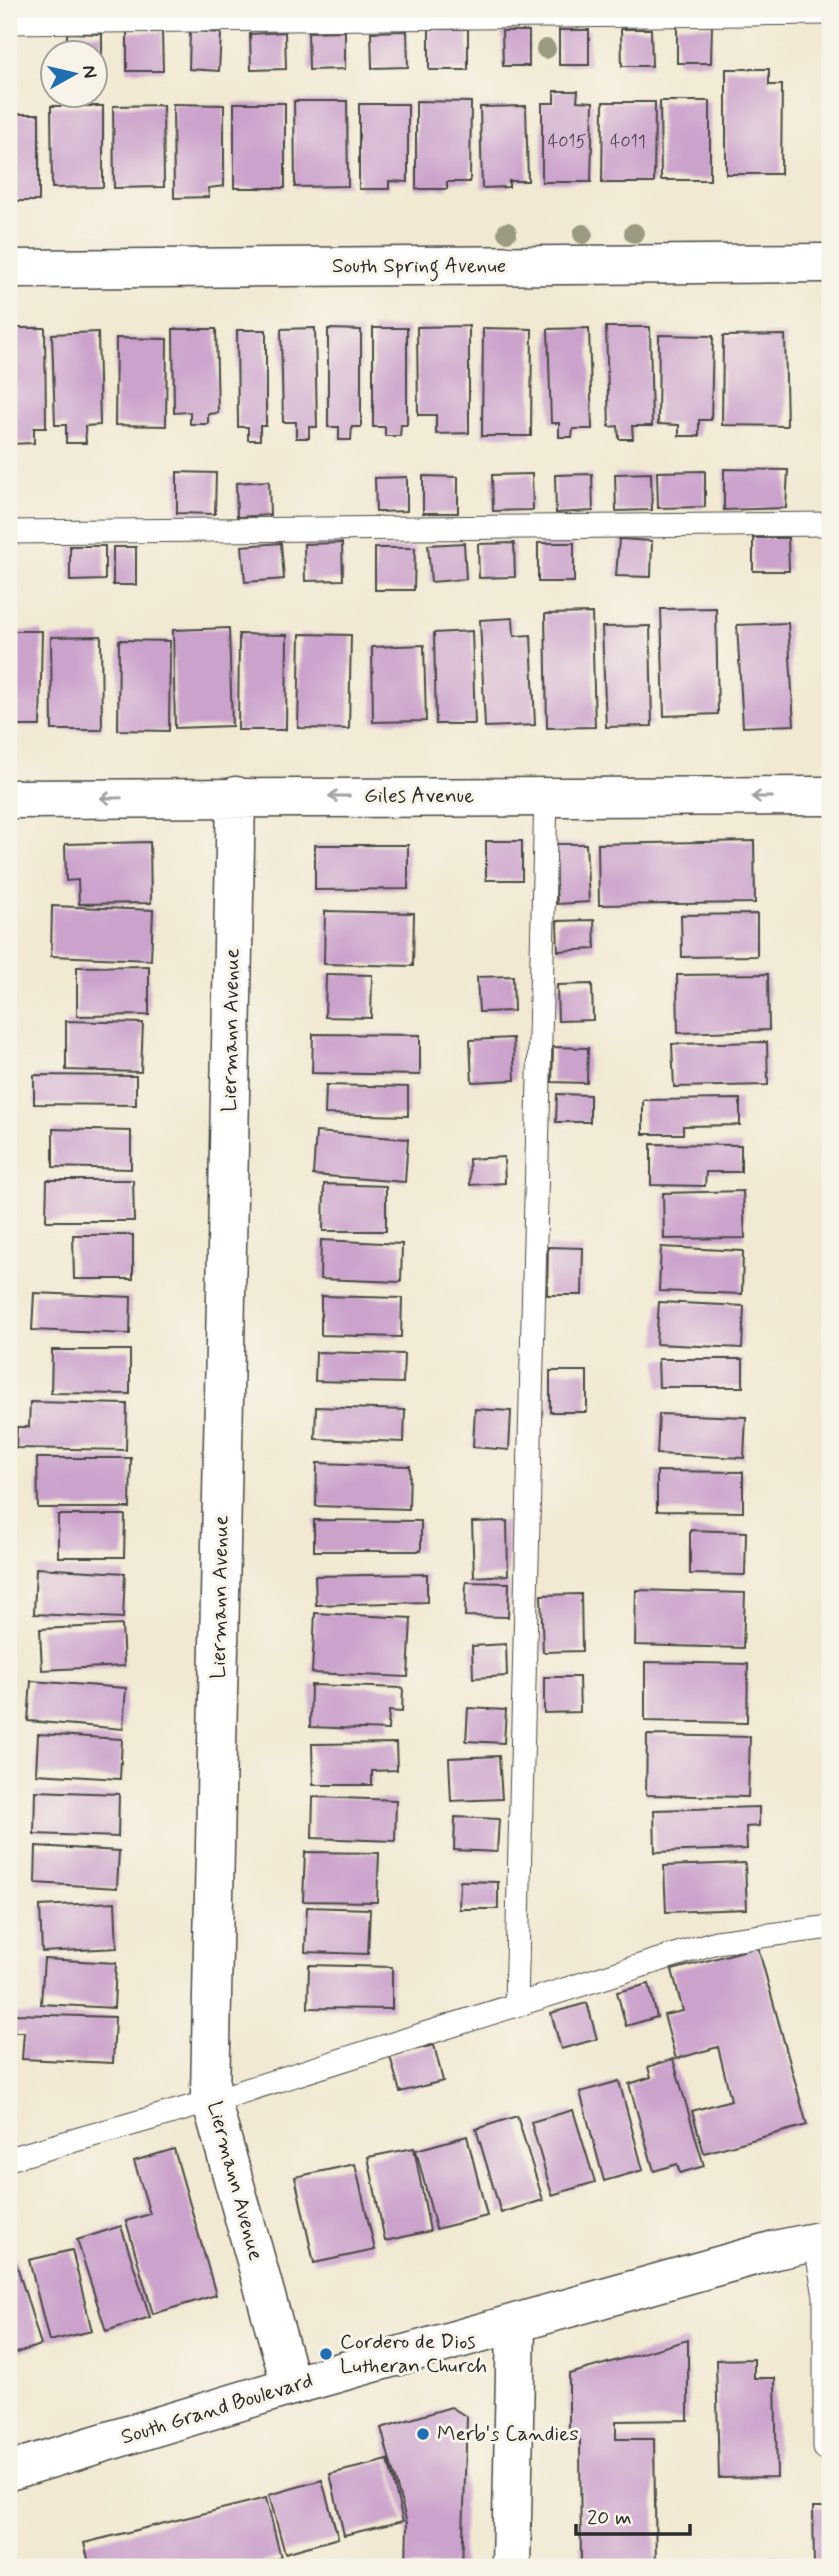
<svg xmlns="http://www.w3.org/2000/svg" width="839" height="2576" font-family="Mynerve,sans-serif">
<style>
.building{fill:#cba2cc}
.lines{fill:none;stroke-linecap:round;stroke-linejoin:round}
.service-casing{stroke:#494844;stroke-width:25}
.minor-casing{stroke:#494844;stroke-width:41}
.secondary-casing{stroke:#494844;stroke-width:41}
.service{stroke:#fff;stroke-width:23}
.minor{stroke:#fff;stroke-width:38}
.secondary{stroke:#fff;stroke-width:38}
.tree{fill:#9a9a81}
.oneway{stroke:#a0a0a0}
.poi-dot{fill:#1f6fb2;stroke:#f7f3e8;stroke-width:2.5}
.labels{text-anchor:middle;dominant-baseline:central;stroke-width:6;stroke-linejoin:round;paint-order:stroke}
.number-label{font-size:18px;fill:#534953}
.street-label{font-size:21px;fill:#2b2b2b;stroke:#f7f3e8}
.poi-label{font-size:21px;fill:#2b2b2b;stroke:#f7f3e8;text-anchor:start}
</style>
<rect width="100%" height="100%" fill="#f7f3e8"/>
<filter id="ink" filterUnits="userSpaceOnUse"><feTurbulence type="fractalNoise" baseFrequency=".0143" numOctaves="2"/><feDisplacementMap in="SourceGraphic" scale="14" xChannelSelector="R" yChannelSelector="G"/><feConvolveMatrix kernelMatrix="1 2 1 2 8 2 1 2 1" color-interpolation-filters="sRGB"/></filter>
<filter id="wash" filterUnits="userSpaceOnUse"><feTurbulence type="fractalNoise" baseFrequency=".00686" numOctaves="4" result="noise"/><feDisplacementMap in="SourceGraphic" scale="28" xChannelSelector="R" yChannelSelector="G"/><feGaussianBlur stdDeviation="1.57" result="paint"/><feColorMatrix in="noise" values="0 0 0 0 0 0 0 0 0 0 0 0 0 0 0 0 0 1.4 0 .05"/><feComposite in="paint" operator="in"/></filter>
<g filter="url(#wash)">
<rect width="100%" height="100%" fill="#f1e9d2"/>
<g id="blocks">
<path class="building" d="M677,25L712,26L711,63H677Z
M429,29H468V70H429Z
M621,29H651L652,66H622Z
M559,30H589V65H559Z
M190,31L221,33L219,71L189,69Z
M345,31V69L309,70L308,32Z
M407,31L408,67L372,68L371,32Z
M502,31H529V66H503Z
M127,32H162L163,71H127Z
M285,32L286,69L251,70L250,34Z
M67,33L102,34V71H94V52H67Z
M726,69H769V85H782L781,174H726Z
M554,91H578L577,101L593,102L591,182H542V103H554Z
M294,101H347L348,186L295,187Z
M416,101L471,102L470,182H447V189H416Z
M660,101H710V180H661Z
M603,102H655L654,183H602Z
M234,103H285V188H234Z
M173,104L224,105V186L208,188L209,197L174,198Z
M359,104H408V182L389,181V189H359Z
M163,105L164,187L114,188L113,106Z
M51,106H103V187L52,188Z
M526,106L528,181H509V187L482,188L480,107Z
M9,114H39V201H9Z
M469,326V433L436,434V415H418L417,327Z
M606,327H650L652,426H632L633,439H619L618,426L609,427Z
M9,328H45L46,428H34V443L9,444Z
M315,328L317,427H309V438H296V422H283L281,329Z
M373,328H407V425H401L400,436H385V427H373Z
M483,328L532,329L531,436H482Z
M589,328L592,429H573L572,437H559V423H551L548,329Z
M173,329H216L218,413L208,414V424H190V412L174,413Z
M328,329L361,330V427H352L351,440H339V427H328Z
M237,330H266V426H260V440H248V427H238Z
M98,332L100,425L85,426L86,443H66V425H55L52,334Z
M659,335L713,336L711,420H699V436H679V425L658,424Z
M785,335L787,426L722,425L723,336Z
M116,338L167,339L166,426L115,425Z
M724,469L788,470L786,508L724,510Z
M705,471V507L658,508L657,472Z
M177,472L216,473L215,514L177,513Z
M651,473L652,510L616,511L615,474Z
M532,474L533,510L493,511L492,475Z
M592,474L593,511L556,513L555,475Z
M423,476L458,477V513H423Z
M407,477V511L376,512L375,478Z
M269,481L270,515L237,517L236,483Z
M753,538H788L789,571H753Z
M619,539L652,541L651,577L616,576Z
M281,543L284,579L245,582L242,546Z
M342,543L343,580L305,581L304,544Z
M464,543L466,579L431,582L428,545Z
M514,543L515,577L479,578L478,544Z
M538,543H574V582H538Z
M70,546H105V580L70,581Z
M113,547H136V585H113Z
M375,548H415L414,590H375Z
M716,608L718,714L664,716L661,609Z
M592,613L595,727L547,728L545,614Z
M513,618L514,636L531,635L535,725L485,727L480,620Z
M788,623L794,725L743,727L737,625Z
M650,626L652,726L606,727L602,627Z
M229,628L232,726L175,728L173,630Z
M9,631H42L40,726H9Z
M472,631L475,724H436L434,633Z
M239,634L287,635L286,730H238Z
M300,634L351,635L349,729L298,728Z
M101,636L102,730H52L51,637Z
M119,640L170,641L169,731L118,730Z
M424,645L426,721L373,722L372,647Z
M486,841H522V880H486Z
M754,841L755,903L599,905L598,844Z
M150,842L151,903L79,904L78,880L66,881L65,844Z
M554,844H586L589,902L557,904Z
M315,845H408V889L315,890Z
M52,906L153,910L151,960L51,956Z
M325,911L414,913L413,966L324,964Z
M757,914V956L682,957L681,915Z
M594,920L595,949L558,951L557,921Z
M149,966V1015L77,1016V967Z
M326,974L372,975L371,1018L325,1017Z
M768,974L769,1030L678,1033L677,975Z
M513,976L514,1011L479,1012L477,977Z
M592,984L593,1020L558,1021L557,985Z
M66,1021L143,1023L141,1072L66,1070Z
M313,1034L420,1035V1075L312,1073Z
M513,1038L515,1080L472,1082L470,1040Z
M767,1042L768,1085L674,1087L672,1044Z
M553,1047L588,1048L587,1083L552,1082Z
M34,1075L136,1076V1105L34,1104Z
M326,1085L408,1087V1116L325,1114Z
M557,1094L590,1095V1122H556Z
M740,1099V1125L683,1126V1134H643V1100Z
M53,1129L131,1131V1169L53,1167Z
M316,1132L408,1139L405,1182L313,1175Z
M651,1144L741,1145V1172H706L705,1186L651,1185Z
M504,1157L505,1183L470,1185L469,1159Z
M47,1180H133L134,1221H46Z
M324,1184L386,1186V1231H323Z
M743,1191L745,1238L664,1239L663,1193Z
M73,1235H133V1279H74Z
M321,1240L402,1244L401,1282L320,1279Z
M548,1247L583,1248L582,1295H547Z
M661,1247L743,1251L742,1294L659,1291Z
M34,1293L131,1297L130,1334L32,1330Z
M321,1296L402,1298L401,1337L321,1335Z
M659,1302L744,1306L742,1348L656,1344Z
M52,1350H130V1394L51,1393Z
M316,1352L404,1354L403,1383L315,1381Z
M658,1359H743V1387H659Z
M550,1371H587V1412H550Z
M30,1402L127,1404L126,1450L16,1448L17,1427H29Z
M316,1407L405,1410L404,1442L315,1439Z
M475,1409L511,1411L509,1450L473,1447Z
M659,1414L746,1417L744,1458L657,1454Z
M37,1458H131L130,1508H38Z
M317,1463L410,1466L409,1509L316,1506Z
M657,1471L743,1472V1512L657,1511Z
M58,1515H125L124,1557H58Z
M314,1520L421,1521V1551H314Z
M507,1521L508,1575L474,1577L472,1522Z
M690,1530L746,1532L745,1575L690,1574Z
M36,1568L125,1573L123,1618L34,1614Z
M427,1574V1602L316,1605L315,1576Z
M466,1582L509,1583L508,1617L465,1616Z
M636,1590L745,1593L743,1648L635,1645Z
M581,1594L582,1651L543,1652L541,1595Z
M315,1613L411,1618L408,1677L312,1673Z
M122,1625L124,1666L42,1670L40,1629Z
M506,1644L507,1676L473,1678L472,1646Z
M645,1662L748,1664L747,1723L645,1721Z
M544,1677H579L580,1712L544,1713Z
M31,1681L126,1688L123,1729L28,1721Z
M311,1685L403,1688L402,1712L389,1711L388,1730L310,1727Z
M468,1708L506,1710L504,1743L466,1741Z
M38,1734L122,1739L120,1779L36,1774Z
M647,1735L750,1737L748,1797L646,1795Z
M396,1743L397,1770L372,1771V1785H313L312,1744Z
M499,1756L502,1799L451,1801L449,1758Z
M35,1791L119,1794L118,1837L34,1834Z
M313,1797L396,1800L395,1841L312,1838Z
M759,1807V1826L746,1827L747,1849L655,1852L654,1810Z
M455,1817L499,1819L497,1852L454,1850Z
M36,1846L119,1851L117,1888L35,1883Z
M305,1852L379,1853L377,1902L303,1901Z
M745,1863L747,1909L666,1912L664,1866Z
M460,1881L498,1882V1909H459Z
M115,1902L117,1948L42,1952L40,1906Z
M307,1907L370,1909L368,1954L305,1952Z
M758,1947L807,2125L704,2153L692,2111L731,2100L718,2047L676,2059L664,2015L683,2011L672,1970Z
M44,1959L116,1963L114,2008L41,2004Z
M309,1965L392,1967V2009L308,2008Z
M649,1984L657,2017L626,2026L617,1992Z
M587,2003L597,2039L561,2049L551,2013Z
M14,2014L115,2017L113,2063L22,2059L24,2032H14Z
M434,2045L443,2081L400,2092L390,2056Z
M673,2059L704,2166L680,2173L677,2164L654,2171L629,2084L651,2077L648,2067Z
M619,2081L643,2170L604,2181L580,2092Z
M573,2110L595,2182L552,2195L531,2122Z
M517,2116L543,2200L501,2213L476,2129Z
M467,2136L487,2216L436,2229L416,2150Z
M414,2148L430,2231L385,2241L368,2157Z
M174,2149L216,2295L153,2314L126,2221L150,2214L134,2161Z
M355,2164L375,2250L314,2263L295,2177Z
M121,2226L150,2317L106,2331L77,2240Z
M72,2250L92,2331L49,2341L29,2260Z
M14,2256L41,2345L10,2355L9,2257Z
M688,2340V2420L616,2421V2439H654L656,2567H581L580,2440H569V2374Z
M754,2359V2378H775L777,2477L719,2478L716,2360Z
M451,2407L467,2417L462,2567H406L407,2523L381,2428Z
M388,2460L403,2521L344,2535L330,2474Z
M322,2480L338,2538L285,2553L269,2495Z
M266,2498L281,2558L243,2567H90L84,2543Z
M813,2507H830V2567H814Z
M730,2561H778V2567H730Z"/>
</g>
</g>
<g filter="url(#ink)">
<use href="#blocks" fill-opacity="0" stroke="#494844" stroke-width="2"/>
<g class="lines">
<defs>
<path id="service" d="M9,22L830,13
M9,532L830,524
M516,2005L546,796
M9,2159L212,2101L716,1942L830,1927
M815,2242L825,2295V2448H830"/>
<path id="minor" d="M9,269L830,263
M236,796L210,2096L291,2386
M9,799L830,796
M511,2567L516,2324"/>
<path id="secondary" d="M9,2471L291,2386L775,2250L830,2239"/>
</defs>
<use href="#service" class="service-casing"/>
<use href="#minor" class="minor-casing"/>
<use href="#secondary" class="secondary-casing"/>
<use href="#service" class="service"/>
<use href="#minor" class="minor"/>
<use href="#secondary" class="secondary"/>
</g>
<g class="tree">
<circle cx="546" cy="49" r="10"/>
<circle cx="507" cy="232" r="10"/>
<circle cx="634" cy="233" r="10"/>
<circle cx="583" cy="234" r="10"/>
</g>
<defs><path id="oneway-shaft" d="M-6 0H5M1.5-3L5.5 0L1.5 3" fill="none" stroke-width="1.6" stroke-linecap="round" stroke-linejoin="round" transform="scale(1.75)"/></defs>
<g class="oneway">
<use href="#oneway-shaft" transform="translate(339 796) rotate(-180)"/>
<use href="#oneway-shaft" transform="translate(762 797) rotate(-180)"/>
<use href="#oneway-shaft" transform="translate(111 798) rotate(179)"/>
</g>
</g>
<g class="poi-dot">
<circle cx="326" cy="2354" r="7"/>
<circle cx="423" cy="2434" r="7"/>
</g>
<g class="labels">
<g class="number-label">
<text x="567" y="142">4015</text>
<text x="628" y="142">4011</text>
</g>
<g class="street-label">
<text x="419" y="266">South Spring Avenue</text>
<text x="419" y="796">Giles Avenue</text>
<text transform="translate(231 1030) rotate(-89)">Liermann Avenue</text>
<text transform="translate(220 1597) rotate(-89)">Liermann Avenue</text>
<text transform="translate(235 2181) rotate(75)">Liermann Avenue</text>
<text transform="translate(217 2409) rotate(-17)">South Grand Boulevard</text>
</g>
<g class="poi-label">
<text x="340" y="2342">Cordero de Dios<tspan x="340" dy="24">Lutheran Church</tspan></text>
<text x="437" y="2434">Merb's Candies</text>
</g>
</g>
<rect width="839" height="2576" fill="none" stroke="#f7f3e8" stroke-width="35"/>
<g transform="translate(74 74) rotate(82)"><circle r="33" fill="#f7f3e8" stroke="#a5a39c" stroke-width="2"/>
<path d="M0-5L12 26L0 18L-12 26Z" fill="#1f6fb2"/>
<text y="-10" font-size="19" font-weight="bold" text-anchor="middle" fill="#2b2b2b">N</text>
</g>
<path d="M576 2524v10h114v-10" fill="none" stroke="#2b2b2b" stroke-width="3.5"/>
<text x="587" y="2524" font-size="21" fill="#2b2b2b" stroke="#f7f3e8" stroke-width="5" paint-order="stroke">20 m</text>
</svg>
